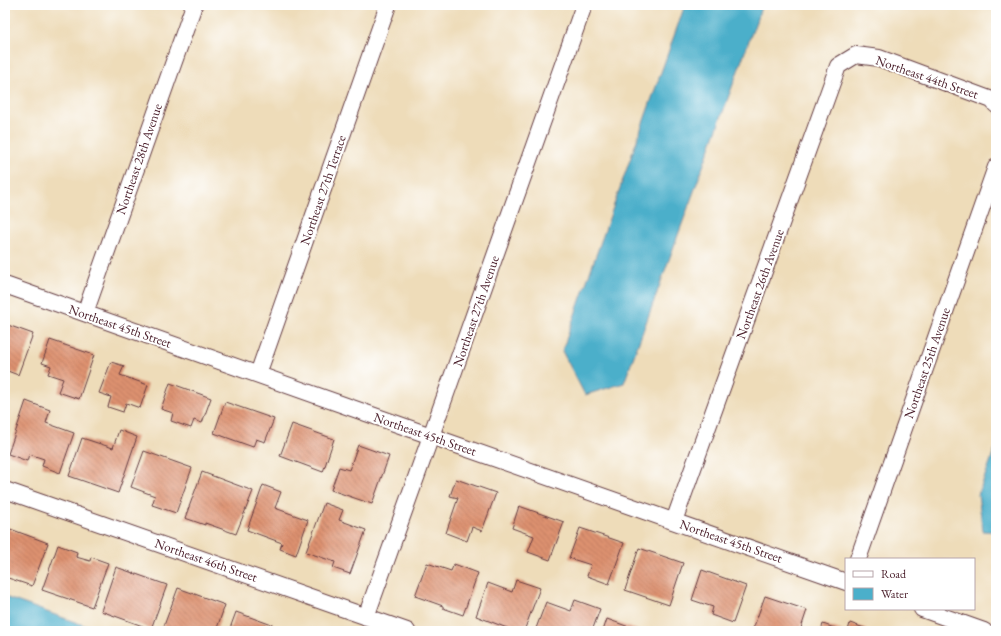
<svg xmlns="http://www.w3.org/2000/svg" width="1001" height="636" font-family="'EB Garamond',serif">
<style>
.water{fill:#4bafca;stroke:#4a677a}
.building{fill:url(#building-back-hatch)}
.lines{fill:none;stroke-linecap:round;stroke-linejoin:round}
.minor-casing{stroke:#633b40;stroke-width:18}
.minor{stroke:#fff;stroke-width:16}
.labels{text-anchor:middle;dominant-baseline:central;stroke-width:4;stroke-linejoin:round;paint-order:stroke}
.street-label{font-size:13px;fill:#4a1f2b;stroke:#fff}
</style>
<defs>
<pattern id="building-back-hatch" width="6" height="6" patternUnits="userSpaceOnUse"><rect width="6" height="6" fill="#dd916f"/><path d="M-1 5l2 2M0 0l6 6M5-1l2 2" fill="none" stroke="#b5765b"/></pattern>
</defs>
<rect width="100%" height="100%" fill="#fff"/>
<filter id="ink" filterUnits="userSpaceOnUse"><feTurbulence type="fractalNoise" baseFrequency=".025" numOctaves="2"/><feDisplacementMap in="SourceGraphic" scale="8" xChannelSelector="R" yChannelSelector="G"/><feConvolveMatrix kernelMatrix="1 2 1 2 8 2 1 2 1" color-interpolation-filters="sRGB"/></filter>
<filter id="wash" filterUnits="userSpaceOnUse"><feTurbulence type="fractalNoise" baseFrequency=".012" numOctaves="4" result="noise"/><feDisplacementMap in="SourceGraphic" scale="16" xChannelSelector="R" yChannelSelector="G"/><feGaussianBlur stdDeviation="0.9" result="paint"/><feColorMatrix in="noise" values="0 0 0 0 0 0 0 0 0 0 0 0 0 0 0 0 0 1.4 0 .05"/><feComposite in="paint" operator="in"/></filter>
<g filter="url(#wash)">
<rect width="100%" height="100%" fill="#eedcb9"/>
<path class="water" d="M685,5H762L624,383L585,395L562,351Z
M996,446V532L983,531L978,495Z
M5,597L100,631H5Z"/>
<g id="blocks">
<path class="building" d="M5,324L33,334L18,375L5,370Z
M50,340L94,355L79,399L58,392L63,379L48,374L51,366L42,363Z
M111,362L124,366L120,375L148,385L140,408L126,403L123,412L108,407L111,397L99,393Z
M170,383L211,398L202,423L194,420L191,428L171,421L173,413L161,409Z
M26,401L50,410L46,423L74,433L60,473L42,466L44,459L29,454L27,461L8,454Z
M225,402L274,419L265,442L256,439L253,447L214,433Z
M292,424L334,439L323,472L280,456Z
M119,430L137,437L118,493L69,476L82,438L113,448Z
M358,445L389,456L372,504L331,490L339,467L349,470Z
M144,451L192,468L176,513L152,505L155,496L131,487Z
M202,472L253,491L236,534L205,523V525L185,518Z
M456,479L496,493L482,531L472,527L467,541L446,533L458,498L450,496Z
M263,485L281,492L275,508L308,520L296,555L280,549L282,543L247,530Z
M324,503L343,510L339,520L366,530L350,574L333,568L335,562L306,552Z
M519,506L564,522L550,560L528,552L534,536L512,528Z
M5,527L48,543L32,586L5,577Z
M580,528L624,543L609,584L587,576L591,565L569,558Z
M58,545L77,552L76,557L90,561L91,557L108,563L92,607L42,590Z
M639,548L683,563L669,605L625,590Z
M427,563L451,571L454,564L478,573L463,615L443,608V606L415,596Z
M116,567L167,585L151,629L101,611Z
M702,570L746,586L733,623L711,615L713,607L692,600Z
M516,580L540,588L524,631H515L476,616L488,583L512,592Z
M178,588L225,605L216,631H162Z
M765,596L807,610L800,631H759L753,629Z
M575,600L600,609L592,631H535L546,602L571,611Z
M236,612L283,629L282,631H229Z
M607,619L640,631H603Z
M850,623L867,629V631H848Z
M823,624L843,631H821Z"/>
</g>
</g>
<g filter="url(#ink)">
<use href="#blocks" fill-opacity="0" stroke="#633b40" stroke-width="1"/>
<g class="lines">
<defs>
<path id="minor" d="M5,285L431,436L846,582
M85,313L194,5
M258,374L388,5
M5,490L407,631
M674,521L838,66L856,55L879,58L992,100L996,105
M858,559L996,167
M922,609L984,631
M366,617L431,436L584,5"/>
</defs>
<use href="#minor" class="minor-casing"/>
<use href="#minor" class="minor"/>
</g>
</g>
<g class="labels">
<g class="street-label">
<text transform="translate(927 77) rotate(19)">Northeast 44th Street</text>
<text transform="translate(139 159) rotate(-71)">Northeast 28th Avenue</text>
<text transform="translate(323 190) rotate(-71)">Northeast 27th Terrace</text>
<text transform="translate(760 284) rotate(-70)">Northeast 26th Avenue</text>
<text transform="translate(476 311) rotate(-71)">Northeast 27th Avenue</text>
<text transform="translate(120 326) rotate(19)">Northeast 45th Street</text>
<text transform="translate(927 363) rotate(-71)">Northeast 25th Avenue</text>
<text transform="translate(425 434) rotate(19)">Northeast 45th Street</text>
<text transform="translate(731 541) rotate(19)">Northeast 45th Street</text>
<text transform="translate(206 560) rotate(19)">Northeast 46th Street</text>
</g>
</g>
<rect width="1001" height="636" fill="none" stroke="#fff" stroke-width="20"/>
<rect x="845" y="558" width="130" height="52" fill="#ffffff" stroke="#b7a5aa"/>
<rect x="853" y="571" width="20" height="6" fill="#ffffff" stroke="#b7a5aa"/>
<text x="881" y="578" font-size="12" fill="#4a1f2b">Road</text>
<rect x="853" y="588" width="20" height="12" fill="#4bafca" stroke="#b7a5aa"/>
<text x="881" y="598" font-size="12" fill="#4a1f2b">Water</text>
</svg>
